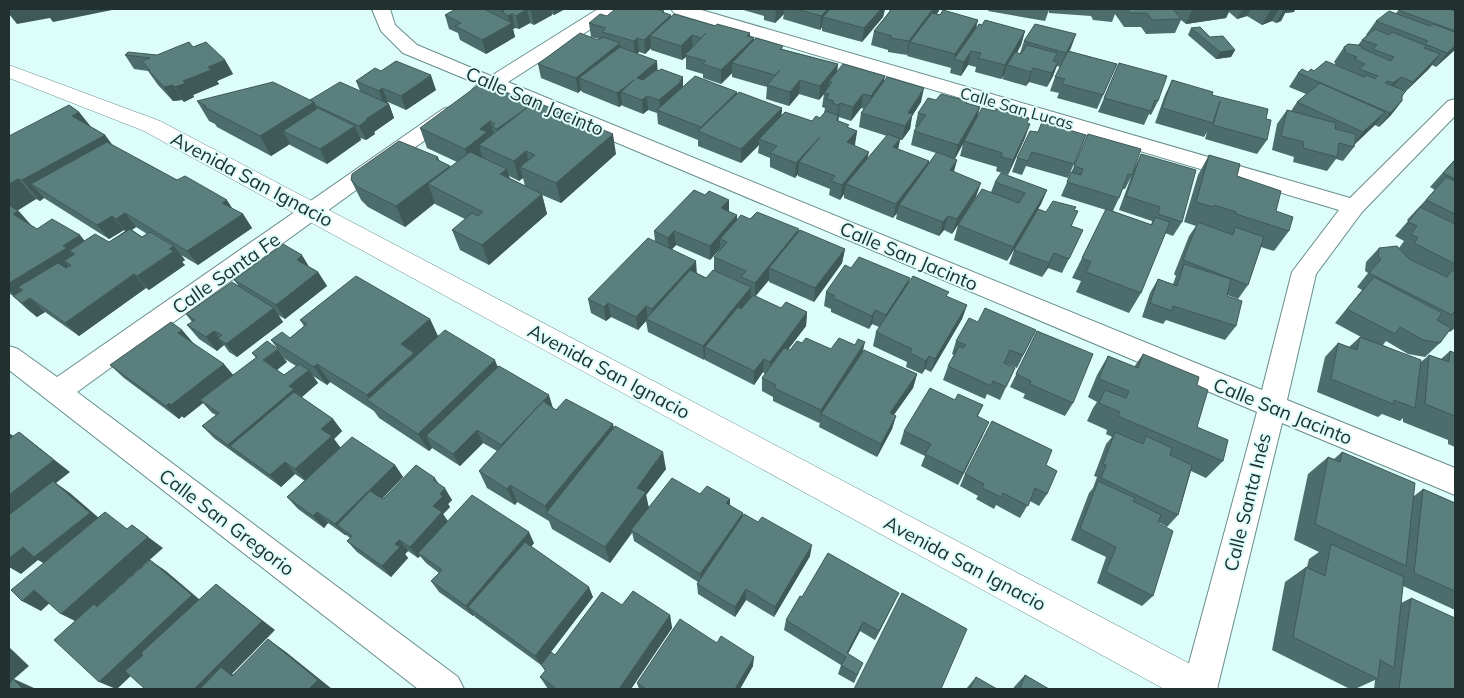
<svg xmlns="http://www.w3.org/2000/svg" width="1464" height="698" font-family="Mulish,sans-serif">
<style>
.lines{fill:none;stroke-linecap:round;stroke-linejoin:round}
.street-casing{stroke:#678d8b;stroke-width:2}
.secondary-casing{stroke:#678d8b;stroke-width:1}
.street{fill:#fff;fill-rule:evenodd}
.secondary{fill:#fff;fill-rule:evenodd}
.wall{fill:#4d6d6c;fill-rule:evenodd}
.shaded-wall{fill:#3f5958}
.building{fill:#5a7f7d;stroke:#3f5958}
.labels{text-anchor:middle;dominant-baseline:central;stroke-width:4;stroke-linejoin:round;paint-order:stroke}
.far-street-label{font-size:16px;fill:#213130;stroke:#ddfdfb}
.street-label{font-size:19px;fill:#213130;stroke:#ddfdfb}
</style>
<rect width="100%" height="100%" fill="#ddfdfb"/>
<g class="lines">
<defs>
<path id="street" d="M372,9H390L395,25L417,45L491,76L598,9H619L616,13L508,82L1262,390L1292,272L1339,210L674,13L671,9H698L1350,198L1448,101L1455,99V116L1362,212L1316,274L1287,400L1455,468V495L1282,423L1217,689H1182L1257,412L494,91L482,96L475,94L472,90L478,84L403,53L381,31Z
M450,107L457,109L460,113L457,117L77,392L458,677L464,689H418L9,370V346L18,349L57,377L443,109Z"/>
<path id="secondary" d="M9,65L160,121L1213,676L1218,689H1164L144,131L9,78Z"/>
</defs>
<use href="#street" class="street-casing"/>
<use href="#secondary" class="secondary-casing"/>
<use href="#street" class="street"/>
<use href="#secondary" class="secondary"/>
</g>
<path class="wall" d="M454,9H565L554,15L552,14V15L534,25L530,23L519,29L515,28L513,29L515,37L486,54L460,40L458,33L449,29L445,15L454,10Z
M740,9H885L883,17L862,42L822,31V27L820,30L783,19L784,14L775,23L764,20V16Z
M890,9H939L937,14L978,20L976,28L982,25L1025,31L1021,45L1017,53H1020L1024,41L1076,34L1069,51L1117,64L1097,109L1057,98L1059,93L1050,91L1055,77L1060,67L1057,66L1053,76L1047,87L1029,82L1026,86L1002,79L1004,75L1001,79L975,72L976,67L968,65L961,76L950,73L951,68L907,56L908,53L907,55L888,52V50L871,45L874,31L889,12Z
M989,9H1295L1294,12L1285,13L1281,21L1276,23L1272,21L1262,25L1247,16L1237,19L1229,12L1226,18L1186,24L1181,20L1175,33L1146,34L1141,27H1124L1115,14L1112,22L1093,20L1091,16L1049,13V10L1045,21L988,11Z
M1400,9H1455V50L1436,67L1432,65L1406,91L1402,97V101L1391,115L1379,127L1375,125L1354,144V147L1343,161L1336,159L1327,171L1293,162L1294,157L1272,150L1277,124L1287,110L1291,111L1297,102L1306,94L1289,87L1298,73L1308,72L1336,65L1334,62L1344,47L1358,45L1362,40L1367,35H1366L1376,21L1396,13Z
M664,13L671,17L750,33V36L754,39L783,46L782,49L838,64L837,71L885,76L883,83L921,102L912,116L910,129L902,140H900L898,149L929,161V163L936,153L911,145L914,131L916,128L915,127L918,113L936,100L967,101V104L980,107L977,117L1027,123L1025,138L1008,175L996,171L997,167L960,156L963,144L955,159L957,160L954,171L976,197L952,234L944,230L939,236L896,219L897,213L893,218L844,198V194L840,200L829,195L830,189L798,176V174L795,178L770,167V158L758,153L759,145L741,163L698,146V140L658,124L657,113L648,110L643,114L623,106L622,105L619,107L582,92L581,90L578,93L541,78L538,64L599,39L591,37L589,23L607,16ZM651,48V50L682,60L686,57V69L703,74V78L721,84L732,73V77L767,87L766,99L789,106L799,94L819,100L824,94L822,107L825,108L824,113L820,118L812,121L781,115L782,108L737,94L683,87L658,71L637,54L639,52L645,54ZM861,108L864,109L861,113L859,127L887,136L868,158L854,146L857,131L848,128L838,121L839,117L851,121Z
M1191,28L1235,50L1231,57L1216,59L1188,35Z
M193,47L225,60L233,74L217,81L219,84L193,95L194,97L184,102L182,100L173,101L158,85L148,71L134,69L125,55H157Z
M1119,63L1158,101L1151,115L1149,114L1144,125L1098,112Z
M1172,80L1212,95L1267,140L1257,154L1205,139L1207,132L1204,137L1155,123L1165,95Z
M356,81L436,90L406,110L388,102L387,103L389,104L394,118L374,132L375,134L366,140L360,138L361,140L327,164L290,145V144L271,156L217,127L215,124L209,121L197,101L310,100L360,91Z
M522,100L537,102L616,154L561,203L542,195L547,214L489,265L460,250L452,230L465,219L435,204V203L405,227L368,207L361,200L351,180L440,161L450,166V167L457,162L427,148L420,128ZM509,176L519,181L523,178L525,186L510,178Z
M79,112L91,127L105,135L112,145L177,180L243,214L252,228L198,265L181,255L185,260L182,262L185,265L149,290L146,288L79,336L45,312L37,317L28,310L13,296L9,293V136ZM44,198L109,239L124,230L125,231L109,242L84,241L80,235L37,229L31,225L18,210L36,199L40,201ZM136,227L147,234L142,237L132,230Z
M1038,132L1086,135L1068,178L1026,166L1022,175L1012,172L1017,158Z
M1088,134L1132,175L1125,189H1123L1119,198L1113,211L1151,225L1152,221L1119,210L1134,169L1141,154L1182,222L1173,236L1165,233L1141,293L1129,313L1076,292L1081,281L1072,278L1106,210L1061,196Z
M1209,155L1237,176L1276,211L1289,231L1274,251L1261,247L1248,285L1238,299L1227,295V296L1236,326L1225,340L1166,320L1163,324L1142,317L1150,293L1158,279L1173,284L1176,276L1174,274L1189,236L1196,226L1184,222L1198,175Z
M1455,159V328L1450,332L1449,331L1440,343L1425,357L1408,354L1386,341L1383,345L1421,362L1429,355L1441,359L1450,351L1455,353V447L1448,444V440L1403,422V418L1400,421L1382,414L1378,417L1317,392L1325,357L1338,343L1349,347L1360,337H1361L1335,323L1362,290L1357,287L1368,273L1365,271L1366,262L1379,248H1399L1404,241L1395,236L1408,221L1407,220L1435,190L1430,187Z
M995,182L1047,190L1041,204L1038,209L1046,212L1075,210L1072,226L1083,230L1062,273L1048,268L1042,277L1009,264L1014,250L1021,238L1007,261L954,240L958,225L991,192Z
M729,212L737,215V220L750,219L799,232L845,249L842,263L814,302L769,282V280L755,296L781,308L807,312L806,326L788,349L790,350L802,343L831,349L862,353L917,374L913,388L894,415L896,416L892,429L877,457L819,427L820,421L819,423L773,401V397L762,391V378L765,374L763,372L754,385L705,360V358L704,360L648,332L646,321L638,330L611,317L606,321L591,313L588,299L655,242L654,231ZM676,245L710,260L720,249V250L714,257V270L706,278L697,273L672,249Z
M310,267L318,272L327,286L285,319L278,315L283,322L237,357L229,352L224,345L217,351L199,339L187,325L192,322L186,314L238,285L234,280Z
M851,268L909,283L947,297L967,305L962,319L931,372L925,369L922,374L906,367L907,362L873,346L876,332L879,327L872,324L869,329L831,312V309L824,306L826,292Z
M430,319L438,337L498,366L556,410L613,424V428L666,469L646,495L649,508L700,494L730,499V505L743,516L810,556L774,617L746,600L735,617L698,594L697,584L698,582L634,541L632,532L610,563L552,529L549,521L517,502L515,505L487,488L479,471L497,451L483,443L460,466L432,448L429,451L379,418L374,411L330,382L327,385L313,376L318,383L301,397L333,419L342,431L334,439L341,448L395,465L403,477L382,499H383L435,478L439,484L452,500L448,504L450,507L443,514L448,521L534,543L531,547L593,597L541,665L475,617L474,615L473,616L439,592L431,581L439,573L426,563L420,556L418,558L408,551L405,554L408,558L391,577L357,552L347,541L350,538L346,535H345L328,523L324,528L298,509L287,497L305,481L295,474L281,487L215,439L202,426L216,415L212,413L203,403L184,418L182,416L179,419L124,378L110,365L182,330L194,344L233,375L256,358L252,353L287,362L277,370L284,375L296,366L285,359L271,340L290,338L304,326L300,320Z
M978,322L1036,330L1017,368L1004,363L1015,368L1000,400L987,394L985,399L943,380L948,366L954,355L952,354L956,341Z
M1037,331L1073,403L1065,416L1023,398L1025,394L1010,387Z
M1143,354L1197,385V427L1223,461L1206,478L1191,471L1178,515L1167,527L1158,522L1153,596L1142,606L1097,583L1106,557L1071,540L1089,493L1093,488L1097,477L1094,476L1106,444L1112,437L1106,434L1107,430L1087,421L1093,408L1097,402L1088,397L1097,375L1108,356L1134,367Z
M955,400L983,405L978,416L983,435L958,485L921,466L925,456L900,444L904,431Z
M1342,452L1414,496L1423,489L1455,503V610L1403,586L1401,603L1411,598L1455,689H1374L1375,680L1355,689H1350L1272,650L1285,582L1306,567H1307L1309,559L1319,552L1294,540L1308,474L1328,457L1334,459Z
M1046,465L1047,494L1039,506L1030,501L1020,518L996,505L994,509L976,499L978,496L960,486L965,474Z
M802,597L894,603L875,640L860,631L848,654L859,672L854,683L838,674L841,665L784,630L786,620Z
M622,605L670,615L672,628L631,689H548L540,677L545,671L541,665Z
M753,666L740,689H639L637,683Z
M1025,675L1049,689H1013L1014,687Z
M976,677L997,689H966Z"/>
<path class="shaded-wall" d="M9,9H117L53,22L50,18L17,24L9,14Z
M527,9L530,23L519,29L516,16Z
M535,9H551L552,15L534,25L531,11Z
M553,9H565L554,15Z
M776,9H784V14L775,23Z
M828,9H839L823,17L822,27L820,30L821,16Z
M881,9H885L883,17L862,42L864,28Z
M933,9H939V11L930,23Z
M1203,9H1230L1226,18L1186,24L1192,10Z
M1243,9H1251L1247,16L1237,19Z
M1271,9H1279L1272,21L1262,25Z
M1284,9H1295L1294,12L1285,13L1281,21L1276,23Z
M932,10L929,24L910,42L908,53L907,55L909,41Z
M664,11V21L671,15L672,29L650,36L651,48L645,54L644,40L662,12Z
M512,14L515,28L513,29L515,37L486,54L482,40L510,25L508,16Z
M978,20L974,34L954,59L955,54Z
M1025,31L1021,45L1009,66L1007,65L1004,75L1001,79L1005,65Z
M750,33L749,42L754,38V52L732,63V73L721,84V70Z
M1076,34L1071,48L1061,67L1066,53Z
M692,35L693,49L685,55L686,57L682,60L681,46Z
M637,38L639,52L635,55L634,41Z
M620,43L622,57L579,78L581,90L578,93L576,78Z
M1455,46V49L1454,50L1436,67L1447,53Z
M1235,50L1231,57L1216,59L1220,52Z
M971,51L968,65L961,76L964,62Z
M1440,54L1429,69L1406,91L1391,110L1413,82Z
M225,60L233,74L217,81L219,84L193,95L194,97L184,102L175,87L183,81L208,67Z
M657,61L658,75L638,92L637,78Z
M1058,62L1053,76L1047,87L1052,73Z
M838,64L836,78L832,82L829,81V88L824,93V94L819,100L820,86Z
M1033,68L1029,82L1026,86L1031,72Z
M431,75L436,90L406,110L401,96Z
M885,76L882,90L868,110L871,96Z
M683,77V91L660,111L659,100Z
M1401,77L1390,91L1383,97L1393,83Z
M634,80L621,92L622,105L619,107L617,93Z
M800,80L799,94L789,106L790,92Z
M173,85L182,100L173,101L164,87Z
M382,88L388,102L384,105L379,91Z
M924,88L921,102L912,116L910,129L902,140L908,113Z
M737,92V106L701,133V127Z
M863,94L861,108L851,121L853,107Z
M647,96L648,110L643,114L642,100Z
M1402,101L1391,115L1379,127L1390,113Z
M314,102L324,122L283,131L290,144L271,156L260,136Z
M840,103L837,131L836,120L837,118L839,105Z
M389,104L394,118L374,132L375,134L366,140L359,126L366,119Z
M528,107L502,149L497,129Z
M980,107L976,122L954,159L958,145Z
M782,108L781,122L759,139V145L741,163V149Z
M79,112L95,132L72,116Z
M1385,112L1374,126L1352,147L1363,132Z
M490,121L496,142L486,149L479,145L483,160L472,169L465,149L480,129Z
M1030,124L1025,138L1008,175L1013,160Z
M355,126L361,140L327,164L320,149Z
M857,131L855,145L845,156L847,142Z
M613,134L616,154L561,203L556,183Z
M105,135L120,155L31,184L44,198L40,201L22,180Z
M820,137L799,162L798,174L795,178L796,163Z
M900,139L897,154L893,147Z
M526,151L531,171L520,167L523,178L519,181L514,161Z
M869,152L866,166L846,184L844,194L840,200L842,185Z
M438,157L443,171L450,166L457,186L428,184L435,203L405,227L396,206Z
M957,160L953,174L950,170Z
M929,161L926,175L899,205L897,213L893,218L896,204Z
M507,169L512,189L500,174Z
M18,179L36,199L9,216V184Z
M981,183L976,197L952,234L957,219Z
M1047,190L1041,204L1007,261L1013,247Z
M542,194L547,214L489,265L482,245Z
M227,200L236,214L222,203Z
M729,200V214L721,208Z
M18,211L31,225L26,228L13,214Z
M125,213L136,227L127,233L116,219Z
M243,214L252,228L198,265L187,251Z
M737,215V230L720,239V249L710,260V246Z
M112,216L124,230L109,239L97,225Z
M948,216L944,230L939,236L943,222Z
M799,229L797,244L769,268V280L755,297V283Z
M674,231L676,245L669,252L668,238Z
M80,235L92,250L75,254L69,251L80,262L71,265L64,261L71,268L18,287L27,295L19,300L9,290V283Z
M174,246L185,260L182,262L185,265L149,290L137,276L169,249Z
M845,249L842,263L814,302L815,288Z
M1054,253L1048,268L1042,277Z
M302,255L311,270L297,260Z
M696,261L697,275L653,323L652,309Z
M318,272L327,286L285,319L276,305Z
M134,274L146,288L79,336L65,323Z
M910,278L906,292L882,328L886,315Z
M751,287V301L705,347V358L704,360L703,346Z
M30,298L45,312L37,317L22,303Z
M608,303L611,317L606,321L604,307Z
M967,305L962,319L931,372L935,359Z
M646,306L648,319H646V321L638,330L636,317Z
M274,308L283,322L237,357L226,344Z
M875,310L872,324L869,329L872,316Z
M807,312L806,326L769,375L770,362Z
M430,319L439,338L372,403L367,395L401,344Z
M182,330L194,344L178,333Z
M214,331L223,342L218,338L224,345L217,351L206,337Z
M865,342L862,355L821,414L820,421L819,423L821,410Z
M278,349L287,362L273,373L263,360Z
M929,356L925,369L922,374L926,361Z
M764,359L763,372L754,385V371Z
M495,360L502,378L426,436L432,448L429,451L418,434Z
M224,364L235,377L200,400L203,403L184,418L182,416L179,419L166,406Z
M317,364L330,382L327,385L314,367Z
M309,370L318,383L301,398L230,446L240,458L228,445L289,386Z
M917,374L913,388L886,425L890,413Z
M549,395L553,408L506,457L501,445Z
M896,416L892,429L877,457L881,444Z
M333,419L342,431L334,439L341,449L306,481L295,469L321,429Z
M989,422L983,435L958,485L963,473Z
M613,424L617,442L548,514L545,506Z
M477,430L483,443L460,466L453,454Z
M19,432L70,472L56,483L70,493L106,524L52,568L38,560L21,574L9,567V558L23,547L9,520V495Z
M9,433L15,437L9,455Z
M663,452L666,469L646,495L649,509L631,530L632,533L610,563L605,547L637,488Z
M285,462L295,474L281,487L270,475Z
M395,465L403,477L348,533L337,525L346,535H345L335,524Z
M510,485L517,502L515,505L507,489Z
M445,488L452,500L448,504L450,507L443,514L449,524L418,553L420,556L418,558L410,547L440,494Z
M730,499V510L726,503Z
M317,512L328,523L324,528L313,516Z
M743,513L742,524L701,584L700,574Z
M132,525L163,548L79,623L61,614Z
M529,532L534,543L476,612L468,607L474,615L473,616L466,606Z
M399,540L408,551L405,554L408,558L391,577L382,566L395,544Z
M812,545L810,556L774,617L775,607Z
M150,560L166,571L206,605L117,689H116L99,682Z
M216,584L275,630L232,674L242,679L217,689H194Z
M589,587L593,597L541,665L535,656Z
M746,589V600L735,617V607Z
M34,590L53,600L41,611L22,601Z
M899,593L894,603L875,640L879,631Z
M670,615L672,628L631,689H619Z
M863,622L860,631L845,659L847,653Z
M268,639L286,652L332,689H309Z
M9,647L29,666L14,679L34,688L36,689H23L9,684Z
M754,657L753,666L740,689H735Z"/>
<path class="building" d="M456,9H484L512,23L482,40L455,26L461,23L445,15Z
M499,9H535L531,11L527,9L516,16L512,14L508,16L501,12L504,11Z
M615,9H655L664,11L662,12L671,15L644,40L637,38L634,41L602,32L606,28L589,23L600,14L607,16Z
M797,9H828L821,16Z
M830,9H881L864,28L823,17Z
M892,9H927L932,10L909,41L890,38L892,36L874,31Z
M1127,9H1174H1173L1181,19L1152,20L1147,13H1130Z
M1190,9H1203L1192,10Z
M1400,9H1449L1455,11V31L1398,10Z
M943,10L978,20L955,54L910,42L932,13L940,15Z
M1389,11L1430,26L1433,24L1455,32V46L1447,53L1425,44L1428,41L1376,21Z
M674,14L715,26L717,24L750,33L747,36L754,38L721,70L703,64L706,61L685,55L706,33L701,38L692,35L681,46L650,36Z
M985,20L1025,31L1005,65L978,58L981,53L971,51L964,62L954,59L979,24L982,25Z
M1035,24L1076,34L1066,53L1024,41Z
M1200,27L1210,37L1223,36L1235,50L1220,52L1191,28Z
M1375,29L1389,35L1392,32L1427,46L1424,48L1440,54L1413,82L1401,77L1393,83L1388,81L1385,83L1406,91L1402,95V101L1390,113L1298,73L1302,69L1308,72L1311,69L1314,71L1326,61L1364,77L1367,75L1375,79L1378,76L1359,69L1365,64L1354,59L1357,57L1346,53L1344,47L1348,44L1358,45L1363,47L1361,48L1391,61L1394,57L1373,49L1377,45L1362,40Z
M580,33L598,40L603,37L620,43L576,78L538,64Z
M756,38L783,46L780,49L838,64L820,86L800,80L790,92L767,85L780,70L775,75L732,63Z
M189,42L193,47L206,42L225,60L208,67L211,70L183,81L186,83L175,87L173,85L164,87L149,71L150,70L142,61L150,58L125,55L128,52L157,55Z
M1027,45L1057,53L1053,61L1058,62L1052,73L1033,68L1031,72L1007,65L1015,52L1021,54Z
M620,47L657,61L637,78L643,80L656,70L658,71L661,69L683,77L679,80L682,81L659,100L647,96L642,100L621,92L634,80L617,93L579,78Z
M1068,51L1117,64L1103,95L1062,84L1065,79L1055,77Z
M396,61L431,75L401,96L382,88L379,91L356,81L375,68L381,71Z
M1119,63L1167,76L1158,101L1155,100L1151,111L1104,98Z
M843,64L885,76L871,96L863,94L853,107L840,103L839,105L832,103L834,101L826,99L829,94L824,93L832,82L829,81Z
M695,76L737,92L701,127L657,110Z
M887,77L924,88L908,113L913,114L905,126L861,113Z
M1172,80L1213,92L1212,95L1268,109L1266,119L1271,120L1267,140L1213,125L1220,101L1213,123L1162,108Z
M273,82L314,102L260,136L204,107L206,106L197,101Z
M340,82L389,104L366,119H368L359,126L315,105L314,102L310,100Z
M1320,83L1385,112L1363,132L1297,102Z
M490,84L522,100L528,96L537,99L534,101L613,134L556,183L520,167L535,155L526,151L514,161L479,145L528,107L497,129L492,127L495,124L490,121L480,129L487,132L465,149L420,128L477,86Z
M739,92L782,108L741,149L698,131Z
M941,94L967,101L966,103L980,107L958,145L914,131L926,115L918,113L928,98L936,100Z
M69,105L79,112L72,116L105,135L22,180L18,179L9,184V136Z
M318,108L355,126L320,149L283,131Z
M982,108L995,111L996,109L1029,118L1027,123L1030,124L1013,160L1001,157L1002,153L964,141Z
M1287,110L1336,123L1335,129L1356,134L1354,147L1339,143L1337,157L1303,148L1304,142L1281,136Z
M826,111L839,116L836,120L849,125L847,127L857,131L847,142L869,152L842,185L831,181L835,176L799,162L820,137L796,163L770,153L777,146L759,139L785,112L812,121L816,116L820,118Z
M1042,122L1086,135L1074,164L1032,152L1028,161L1017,158L1030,131L1038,132Z
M888,134L900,139L893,147L929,161L896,204L846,184Z
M1088,134L1141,149L1132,175L1128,174L1119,198L1067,182L1071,172L1081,175L1083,169L1074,166Z
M399,141L438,157L436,159L450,166L396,206L358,187L351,180L352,174Z
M107,142L177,180L185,176L227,200L222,203L243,214L187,251L125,213L116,219L112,216L97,225L31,184Z
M470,152L507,169L500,174L542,194L482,245L452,230L472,213L478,216L483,212L428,184Z
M937,152L957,160L950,170L981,183L957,219L948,216L943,222L899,205Z
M1141,154L1196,170L1182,222L1158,214L1160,207L1126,196Z
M1209,155L1240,164L1237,176L1281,191L1276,211L1293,217L1289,231L1236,214V212L1214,205L1213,207L1196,202Z
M1455,160V179L1443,173Z
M1001,173L1047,190L1013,247L958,225L982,189L1019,203L1025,193L995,182Z
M1446,177L1455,181V214L1426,200Z
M694,190L705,195L709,191L729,200L721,208L737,215L710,246L674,231L668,238L654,231Z
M1053,201L1076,207L1074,210L1078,211L1071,226L1083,230L1069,259L1054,253L1049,263L1014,250L1038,209L1046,212Z
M9,205L18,211L13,214L37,229L52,219L80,235L63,246L67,248L9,283Z
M1420,207L1455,224V264L1414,243L1418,238L1411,234L1417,226L1408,222Z
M1106,209L1152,225L1155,217L1170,222L1141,293L1086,272L1091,262L1082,258Z
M757,212L799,229L755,283L741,277L746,271L714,257L727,242L720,239L741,215L750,219Z
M1198,222L1233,235L1235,227L1264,237L1248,285L1183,260Z
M130,229L142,237L150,232L174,246L169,249L174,251L137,276L134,274L65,323L30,298L22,303L13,296L23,290L18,287L58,263L66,268L71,265L64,261L75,254L69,251L95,234L109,242Z
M800,230L845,249L815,288L769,268Z
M648,238L696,261L652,309L646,306L636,317L608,303L604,307L588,299Z
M283,244L302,255L297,260L318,272L276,305L234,280Z
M1397,246L1409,259L1447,277L1452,270L1455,272V313L1454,312L1452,315L1369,273L1381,259L1378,257L1379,248Z
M859,257L910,278L886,315L875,310L872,316L833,298L835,296L826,292L845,265L851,268Z
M1184,264L1231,279L1227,296L1242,301L1236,326L1173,306L1172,311L1150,303L1158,279L1177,286Z
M690,270L706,278L713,270L751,287L703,346L646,319Z
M356,276L430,319L401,344L414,353L367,395L317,364L314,367L271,340L282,332L290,338L307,324L300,320Z
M913,276L949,292L946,296L967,305L935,359L929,356L926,361L910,353L912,349L876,332Z
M1374,277L1442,313L1437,320L1451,328L1440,343L1423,340L1400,327L1395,334L1347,309Z
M232,282L274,308L226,344L218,338L222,335L214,331L206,337L187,325L195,320L186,314Z
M753,295L781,308L786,302L807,312L770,362L764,359L754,371L705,347L738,307L741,309Z
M985,308L1036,330L1023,355L1010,350L1004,363L1015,368L1006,387L993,381L991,386L948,366L959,346L963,348L966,345L956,341L969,318L978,322Z
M171,322L182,330L178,333L224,364L171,405L169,403L166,406L110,365Z
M445,330L495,360L418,434L367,400Z
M1037,331L1093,354L1073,403L1030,384L1031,381L1016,374Z
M1360,337L1421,360L1415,408L1394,400L1393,404L1331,379L1338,343L1357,350Z
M806,338L831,349L839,338L855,345L858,339L865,342L821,410L774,388L776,385L762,378L784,348L790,350L797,341L802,343Z
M267,341L278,349L263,360L284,375L299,364L309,370L289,386L294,389L228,445L202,426L219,413L200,400L257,357L252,353Z
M864,350L917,374L890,413L896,416L881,444L821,414Z
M1450,351L1455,353V416L1425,404L1429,355L1449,362Z
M1143,354L1199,377L1197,385L1208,390L1197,427L1228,440L1223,461L1118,416L1120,412L1099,403L1105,390L1126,398L1129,391L1099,379L1108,356L1138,368Z
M499,366L549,395L501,445L477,430L453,454L426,436Z
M930,388L955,400L958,394L983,405L977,416L989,422L963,473L925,454L931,444L904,431Z
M294,392L333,419L321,429L332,436L295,469L285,462L270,475L230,446Z
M566,399L613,424L545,506L510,485L507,489L479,471L543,401L556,410Z
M992,421L1052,450L1046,465L1057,471L1047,494L1035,488L1028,506L1003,493L1001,497L982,488L984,484L965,474Z
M615,426L663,452L637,488L646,492L605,547L546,513Z
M19,432L54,460L9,495V439Z
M1115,432L1143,444L1146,436L1172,448L1170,455L1192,465L1178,515L1101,478L1106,465L1103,464Z
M352,437L395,465L335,524L317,512L313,516L287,497Z
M1342,452L1415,483L1406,566L1315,524L1328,457L1340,462Z
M416,465L435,478L433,480L445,488L440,494L443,496L433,506L442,512L410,547L399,540L395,544L400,547L382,566L347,541L352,536L337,525L370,491L383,499Z
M672,478L700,494L707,486L730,499L726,503L743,513L700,574L631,530Z
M53,481L90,513L34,557L23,547L9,558V515Z
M1098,481L1135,498L1133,501L1161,515L1158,523L1173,531L1153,596L1106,572L1116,547L1080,529Z
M1423,489L1455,503V591L1414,573Z
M472,495L529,532L466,606L431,581L442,570L418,553Z
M105,512L127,529L132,525L148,537L61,614L34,590L22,601L11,590Z
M744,514L758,522L762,517L812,545L775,607L746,589L735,607L697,584Z
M525,542L589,587L535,656L468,607Z
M1331,544L1404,577L1394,668L1380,660L1378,679L1293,637L1306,567L1325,576Z
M828,553L899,593L879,631L863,622L847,653L863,663L857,675L841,665L846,657L786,620L800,596L802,597Z
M150,560L192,595L99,682L54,640L94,604L97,607Z
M216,584L262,621L194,689H145L125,671L143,655L141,653Z
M633,591L670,615L619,689H557L540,677L546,670L541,665L551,652L555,655L602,592L622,605Z
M902,593L967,629L941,689H854Z
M1411,598L1455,618V689H1399Z
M680,619L717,643L721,636L754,657L735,689H646L637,683Z
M268,639L318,680L309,689H200L221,667L232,676Z
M1025,675L1049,689H1020Z
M976,677L997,689H970Z
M13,679L23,689H9V684Z"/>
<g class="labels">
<g class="far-street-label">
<text transform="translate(1017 108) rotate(16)">Calle San Lucas</text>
</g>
<g class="street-label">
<text transform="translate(535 101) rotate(23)">Calle San Jacinto</text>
<text transform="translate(252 179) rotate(28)">Avenida San Ignacio</text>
<text transform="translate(909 256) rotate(23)">Calle San Jacinto</text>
<text transform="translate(226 273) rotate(-35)">Calle Santa Fe</text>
<text transform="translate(609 371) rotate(28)">Avenida San Ignacio</text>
<text transform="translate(1283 411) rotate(22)">Calle San Jacinto</text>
<text transform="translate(1247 502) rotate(-76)">Calle Santa Inés</text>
<text transform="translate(227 522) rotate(37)">Calle San Gregorio</text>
<text transform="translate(965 563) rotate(28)">Avenida San Ignacio</text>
</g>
</g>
<rect width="1464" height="698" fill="none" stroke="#213130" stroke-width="20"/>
</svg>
